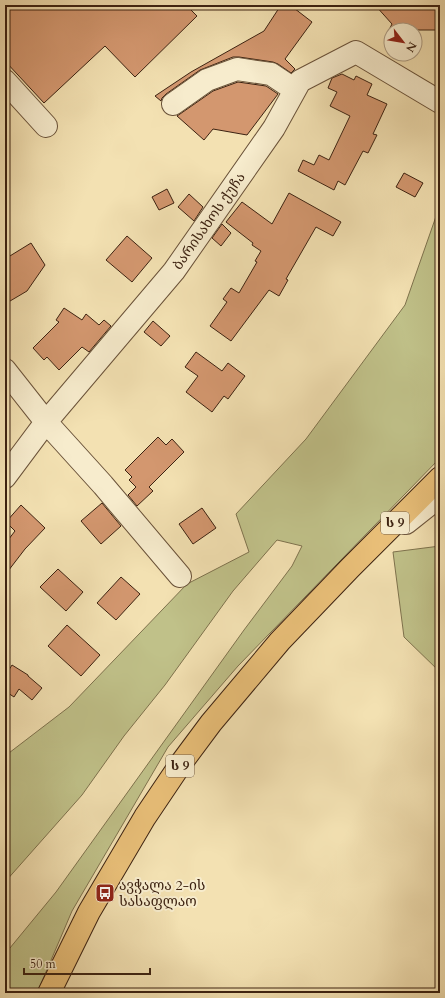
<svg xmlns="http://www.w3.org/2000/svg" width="445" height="998" font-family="Cardo,'Noto Serif Georgian',serif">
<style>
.green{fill:#c0c189;stroke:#7e724d}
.building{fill:#d3976f;stroke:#3c2211}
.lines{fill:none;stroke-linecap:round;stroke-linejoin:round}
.minor-casing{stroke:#6a5239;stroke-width:24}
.highway-casing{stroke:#3c2211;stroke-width:24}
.minor{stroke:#f7eccd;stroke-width:22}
.highway{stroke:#eac079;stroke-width:22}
.labels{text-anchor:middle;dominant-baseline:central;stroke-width:4;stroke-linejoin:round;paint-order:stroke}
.shield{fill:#f7eccd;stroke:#745f49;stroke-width:1}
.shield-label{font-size:13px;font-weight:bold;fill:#3c2211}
.street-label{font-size:14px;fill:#3c2211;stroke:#f7eccd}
.poi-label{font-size:14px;fill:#3c2211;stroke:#f7eccd;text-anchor:start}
</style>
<rect width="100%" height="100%" fill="#f3e1b2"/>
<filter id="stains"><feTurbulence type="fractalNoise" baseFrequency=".005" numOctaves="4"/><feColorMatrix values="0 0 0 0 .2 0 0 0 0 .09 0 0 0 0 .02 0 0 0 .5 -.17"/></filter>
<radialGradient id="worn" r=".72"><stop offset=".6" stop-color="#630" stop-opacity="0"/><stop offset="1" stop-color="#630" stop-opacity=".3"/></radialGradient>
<path class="green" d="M440,205V458L238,666L168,747L72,911L37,993H5V954L56,892L244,630L292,566L302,546L277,540L233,591L165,685L124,736L82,795L5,882V756L69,707L187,584L249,552L236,514L306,439L405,305Z
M440,546V672L404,637L393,552Z"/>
<path class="building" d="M5,5H186L197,16L135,77L105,46L44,103L5,61Z
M281,5H290L312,22L285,59L295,69L291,73L278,64L273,62L239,57H233L200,70L166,94L162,98L161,101L155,96L191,72L264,31Z
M375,5H440V30H389L392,24Z
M342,74L354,80L356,76L372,84L367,95L387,104L373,134L377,135L368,153L363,151L345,185L338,181L334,190L298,171L303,160L314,165L319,155L329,160L350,116L330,106L337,92L328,88L332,78Z
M238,82L266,86L278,94L247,135L213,129L204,140L177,116L180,114L213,91Z
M404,173L423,183L415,197L396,187Z
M167,189L174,203L159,210L152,197Z
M289,193L341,222L333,236L316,227L286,279L288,280L279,296L269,290L231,341L210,326L227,302L223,299L231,288L239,293L257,262L255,261L261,251L252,245L253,243L226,222L242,202L272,224Z
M189,194L203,207L194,221L178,207Z
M222,224L231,233L221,246L212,238Z
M127,236L152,258L132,282L106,260Z
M31,243L45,265L27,291L5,304V259Z
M64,308L82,320L86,314L99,325L104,320L111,326L89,352L82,347L59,370L47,357L44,360L33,348L59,322L56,320Z
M153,321L170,336L161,346L144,332Z
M196,352L222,371L228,363L245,376L228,399L224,396L212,412L186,392L198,376L185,367Z
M158,437L166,445L172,439L184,452L149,487L153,491L137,506L128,495L136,487L129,480L132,477L125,470Z
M102,503L121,526L101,544L81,521Z
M21,505L45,528L25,549L5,575V544L15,531L6,522Z
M202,508L216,528L193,544L179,524Z
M58,569L83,592L66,611L40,587Z
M121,577L140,594L116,620L97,603Z
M67,625L100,655L81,676L48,646Z
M12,665L28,675V676L42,688L32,700L19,689L14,697L5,691V676Z"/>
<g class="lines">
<defs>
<path id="minor" d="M5,81L46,126
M173,104L207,80L237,69L271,74L295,90
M5,370L46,422L103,485L180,576
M5,477L46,422L174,271L274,128L300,81L356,52L440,102
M406,523L440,496"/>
<path id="highway" d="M49,993L89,912L145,817L182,762L211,723L280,641L350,568L440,478"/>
</defs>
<use href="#minor" class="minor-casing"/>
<use href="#highway" class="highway-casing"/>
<use href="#minor" class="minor"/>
<use href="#highway" class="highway"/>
</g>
<defs>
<symbol id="bus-square" viewBox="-11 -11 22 22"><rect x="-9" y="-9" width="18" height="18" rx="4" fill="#8f2418" stroke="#f7eccd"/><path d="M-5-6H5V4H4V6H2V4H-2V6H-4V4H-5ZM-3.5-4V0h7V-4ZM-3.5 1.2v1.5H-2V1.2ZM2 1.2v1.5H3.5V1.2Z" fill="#fff"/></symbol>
</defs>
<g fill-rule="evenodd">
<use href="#bus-square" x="94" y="882" width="22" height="22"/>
</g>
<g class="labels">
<g class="shield">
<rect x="381" y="512" width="28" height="22" rx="3"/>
<rect x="166" y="755" width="28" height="22" rx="3"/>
</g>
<g class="shield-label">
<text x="395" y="523">ს 9</text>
<text x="180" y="766">ს 9</text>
</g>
<g class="street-label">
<text transform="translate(209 221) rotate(-55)">ბარისახოს ქუჩა</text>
</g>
<g class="poi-label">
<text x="119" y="885">ავჭალა 2-ის<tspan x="119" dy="16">სასაფლაო</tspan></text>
</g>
</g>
<rect width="445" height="998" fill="none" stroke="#f3e1b2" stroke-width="20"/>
<rect x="6" y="6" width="433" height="986" fill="none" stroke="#3c2211" stroke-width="2"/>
<rect x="10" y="10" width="425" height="978" fill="none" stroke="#3c2211"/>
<g transform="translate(403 42) rotate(121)"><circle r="19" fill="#f7eccd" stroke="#ac9b82"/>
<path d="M0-3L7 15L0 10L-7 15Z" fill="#8f2418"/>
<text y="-6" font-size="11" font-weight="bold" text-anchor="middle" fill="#3c2211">N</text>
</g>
<path d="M24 968v6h126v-6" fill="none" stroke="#3c2211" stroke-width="2"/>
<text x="30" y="968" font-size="12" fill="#3c2211" stroke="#f7eccd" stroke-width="3" paint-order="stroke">50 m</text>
<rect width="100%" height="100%" filter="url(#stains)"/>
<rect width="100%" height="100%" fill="url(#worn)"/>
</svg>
